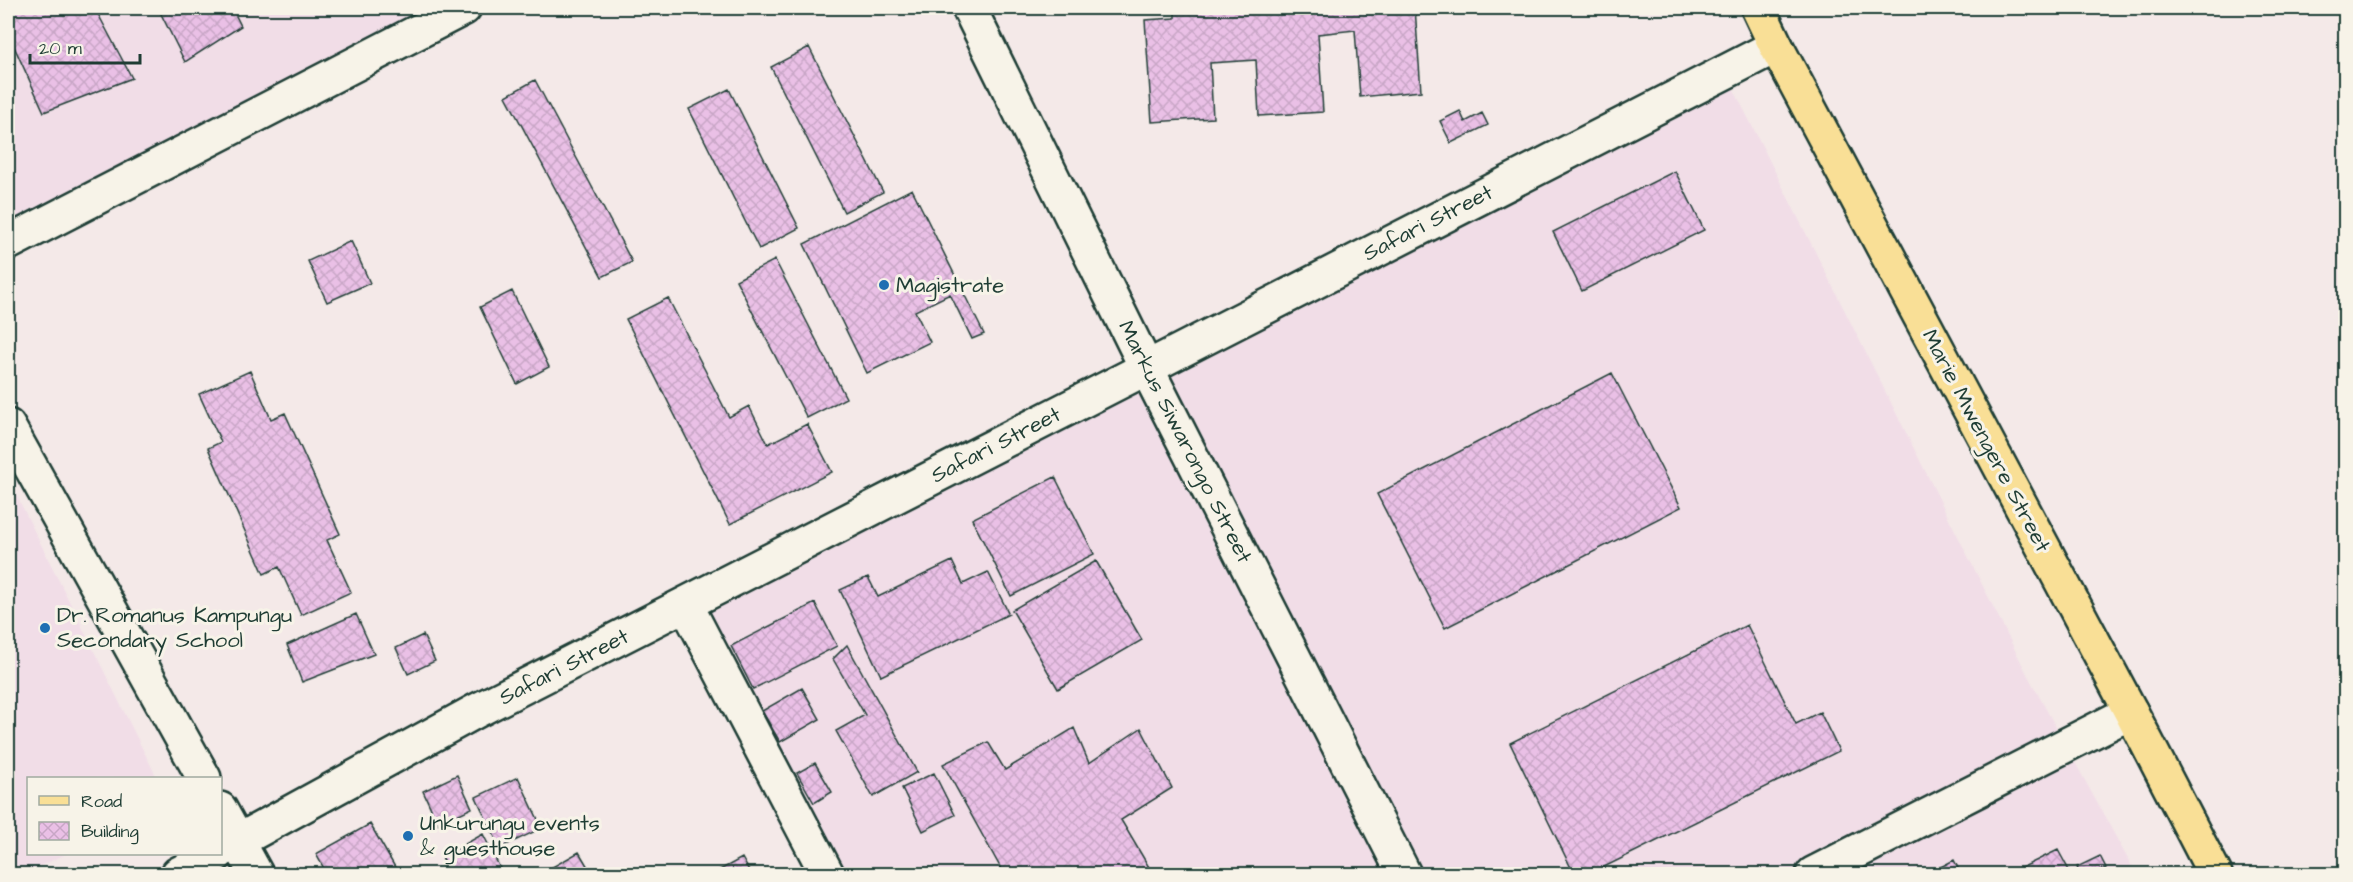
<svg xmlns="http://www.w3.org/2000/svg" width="2353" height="882" font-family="'Architects Daughter',sans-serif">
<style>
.built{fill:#f1dde7}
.building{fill:url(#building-cross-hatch);stroke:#1f3d34;stroke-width:1.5}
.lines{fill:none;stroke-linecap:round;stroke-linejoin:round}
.minor-casing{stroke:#1f3d34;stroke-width:38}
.major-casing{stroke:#1f3d34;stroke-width:38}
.minor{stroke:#f7f3e8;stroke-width:33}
.major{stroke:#f9df96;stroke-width:33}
.poi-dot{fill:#1f6fb2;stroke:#f7f3e8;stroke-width:2}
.labels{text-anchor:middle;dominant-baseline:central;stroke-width:6;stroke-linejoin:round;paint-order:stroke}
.street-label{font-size:22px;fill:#1f3d34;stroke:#f7f3e8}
.poi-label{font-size:22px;fill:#1f3d34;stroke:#f7f3e8;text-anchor:start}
</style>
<defs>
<pattern id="building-cross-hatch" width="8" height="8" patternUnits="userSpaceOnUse" patternTransform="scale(1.5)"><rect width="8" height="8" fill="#eac0e6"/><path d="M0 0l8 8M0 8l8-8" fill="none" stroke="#c8a6c6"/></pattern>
</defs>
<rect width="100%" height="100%" fill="#f4e9e8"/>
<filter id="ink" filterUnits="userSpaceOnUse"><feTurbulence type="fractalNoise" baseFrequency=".0167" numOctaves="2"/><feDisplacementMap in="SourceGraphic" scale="12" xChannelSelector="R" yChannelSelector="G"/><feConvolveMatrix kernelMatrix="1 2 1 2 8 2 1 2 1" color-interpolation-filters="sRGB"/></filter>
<g filter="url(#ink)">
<path class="built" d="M8,8H463L8,242Z
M1725,72L2028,676L2136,874H827L686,605L1156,361Z
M8,478L157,778H28V854H66L23,874H8Z"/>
<path class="building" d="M8,8H101L97,12L132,78L44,112L11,40L8,41Z
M158,8H232L241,26L185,62Z
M1175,8H1415L1421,91L1360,97L1355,30L1318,34L1323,112L1259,116L1256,60L1210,63L1213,118L1152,122L1145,20L1175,18Z
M809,47L883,192L844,212L771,67Z
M535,80L632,262L602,277L506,96Z
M729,89L799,228L759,249L689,109Z
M1460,111L1465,122L1482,113L1488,125L1451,143L1440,121Z
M1675,171L1704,230L1582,291L1553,232Z
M912,189L984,334L972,339L950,294L915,311L930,342L867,373L804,244Z
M351,241L370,283L327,302L308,261Z
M775,260L846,398L807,418L736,280Z
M512,291L549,367L517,384L480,307Z
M668,298L729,417L749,406L768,444L807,424L832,472L730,524L626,319Z
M250,371L271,419L285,413L340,534L327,540L351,592L301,615L279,567L264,574L208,448L221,442L199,394Z
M1612,373L1681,507L1445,628L1377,494Z
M1055,477L1094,554L1011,596L972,519Z
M952,561L963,584L988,572L1009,614L881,676L840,590L868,577L878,597Z
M1096,561L1142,640L1058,689L1012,610Z
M815,603L837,646L753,689L731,646Z
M356,614L374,654L302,682L287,645Z
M1747,625L1796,724L1820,712L1839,751L1590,874H1574L1510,743Z
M423,635L435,661L408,674L396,648Z
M847,645L917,772L873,797L836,731L865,715L833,659Z
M802,688L820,719L780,742L762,711Z
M1074,728L1089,763L1141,728L1172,788L1121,820L1153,874H1004L943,764L988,742L1005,770Z
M815,763L832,792L814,803L797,773Z
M934,773L955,815L923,831L902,788Z
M457,775L472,808L438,824L423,791Z
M518,777L542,828L500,848L476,797Z
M370,824L399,874H327L316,854Z
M483,834L503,874H451L442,857Z
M2058,850L2071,874H2011V873Z
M579,852L592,874H549L547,870Z
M2100,856L2106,868L2093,874H2080L2077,867Z
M742,858L751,874H717L716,872Z
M1954,860L1961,874H1927Z"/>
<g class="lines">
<defs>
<path id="minor" d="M969,8L1146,367L1404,874
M8,243L464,8
M8,426L204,778
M686,605L827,874
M220,809L256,874
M220,851L476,711L1776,46
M178,874L217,854
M1813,874L2131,712"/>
<path id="major" d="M1758,8L1776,46L2131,712L2215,874"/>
</defs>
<use href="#minor" class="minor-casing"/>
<use href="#major" class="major-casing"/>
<use href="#minor" class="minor"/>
<use href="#major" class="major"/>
</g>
</g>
<g class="poi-dot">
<circle cx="884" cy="285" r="6"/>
<circle cx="45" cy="628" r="6"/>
<circle cx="408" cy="836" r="6"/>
</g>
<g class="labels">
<g class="street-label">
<text transform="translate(1428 223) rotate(-27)">Safari Street</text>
<text transform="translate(1986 441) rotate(62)">Marie Mwengere Street</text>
<text transform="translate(1185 442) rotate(63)">Markus Siwarongo Street</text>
<text transform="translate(996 445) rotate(-27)">Safari Street</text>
<text transform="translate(564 667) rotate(-27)">Safari Street</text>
</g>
<g class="poi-label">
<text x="896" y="285">Magistrate</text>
<text x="57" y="615">Dr. Romanus Kampungu<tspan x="57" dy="25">Secondary School</tspan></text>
<text x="420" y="823">Unkurungu events<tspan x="420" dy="25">&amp; guesthouse</tspan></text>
</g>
</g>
<rect width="2353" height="882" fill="none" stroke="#f7f3e8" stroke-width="30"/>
<rect x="15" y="15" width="2323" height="852" fill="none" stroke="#1f3d34" stroke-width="2" filter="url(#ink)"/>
<rect x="27" y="777" width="195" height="78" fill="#f7f3e8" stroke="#a1aaa0" stroke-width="1.5"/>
<rect x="39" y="796" width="30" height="9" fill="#f9df96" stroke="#a1aaa0" stroke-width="1.5"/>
<text x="81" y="807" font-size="18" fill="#1f3d34">Road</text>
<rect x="39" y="822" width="30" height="18" fill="url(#building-cross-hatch)" stroke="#a1aaa0" stroke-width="1.5"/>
<text x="81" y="837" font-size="18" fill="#1f3d34">Building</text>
<path d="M30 54v9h110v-9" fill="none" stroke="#1f3d34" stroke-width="3"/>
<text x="39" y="54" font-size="18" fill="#1f3d34" stroke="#f7f3e8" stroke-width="4.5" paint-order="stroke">20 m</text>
</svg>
